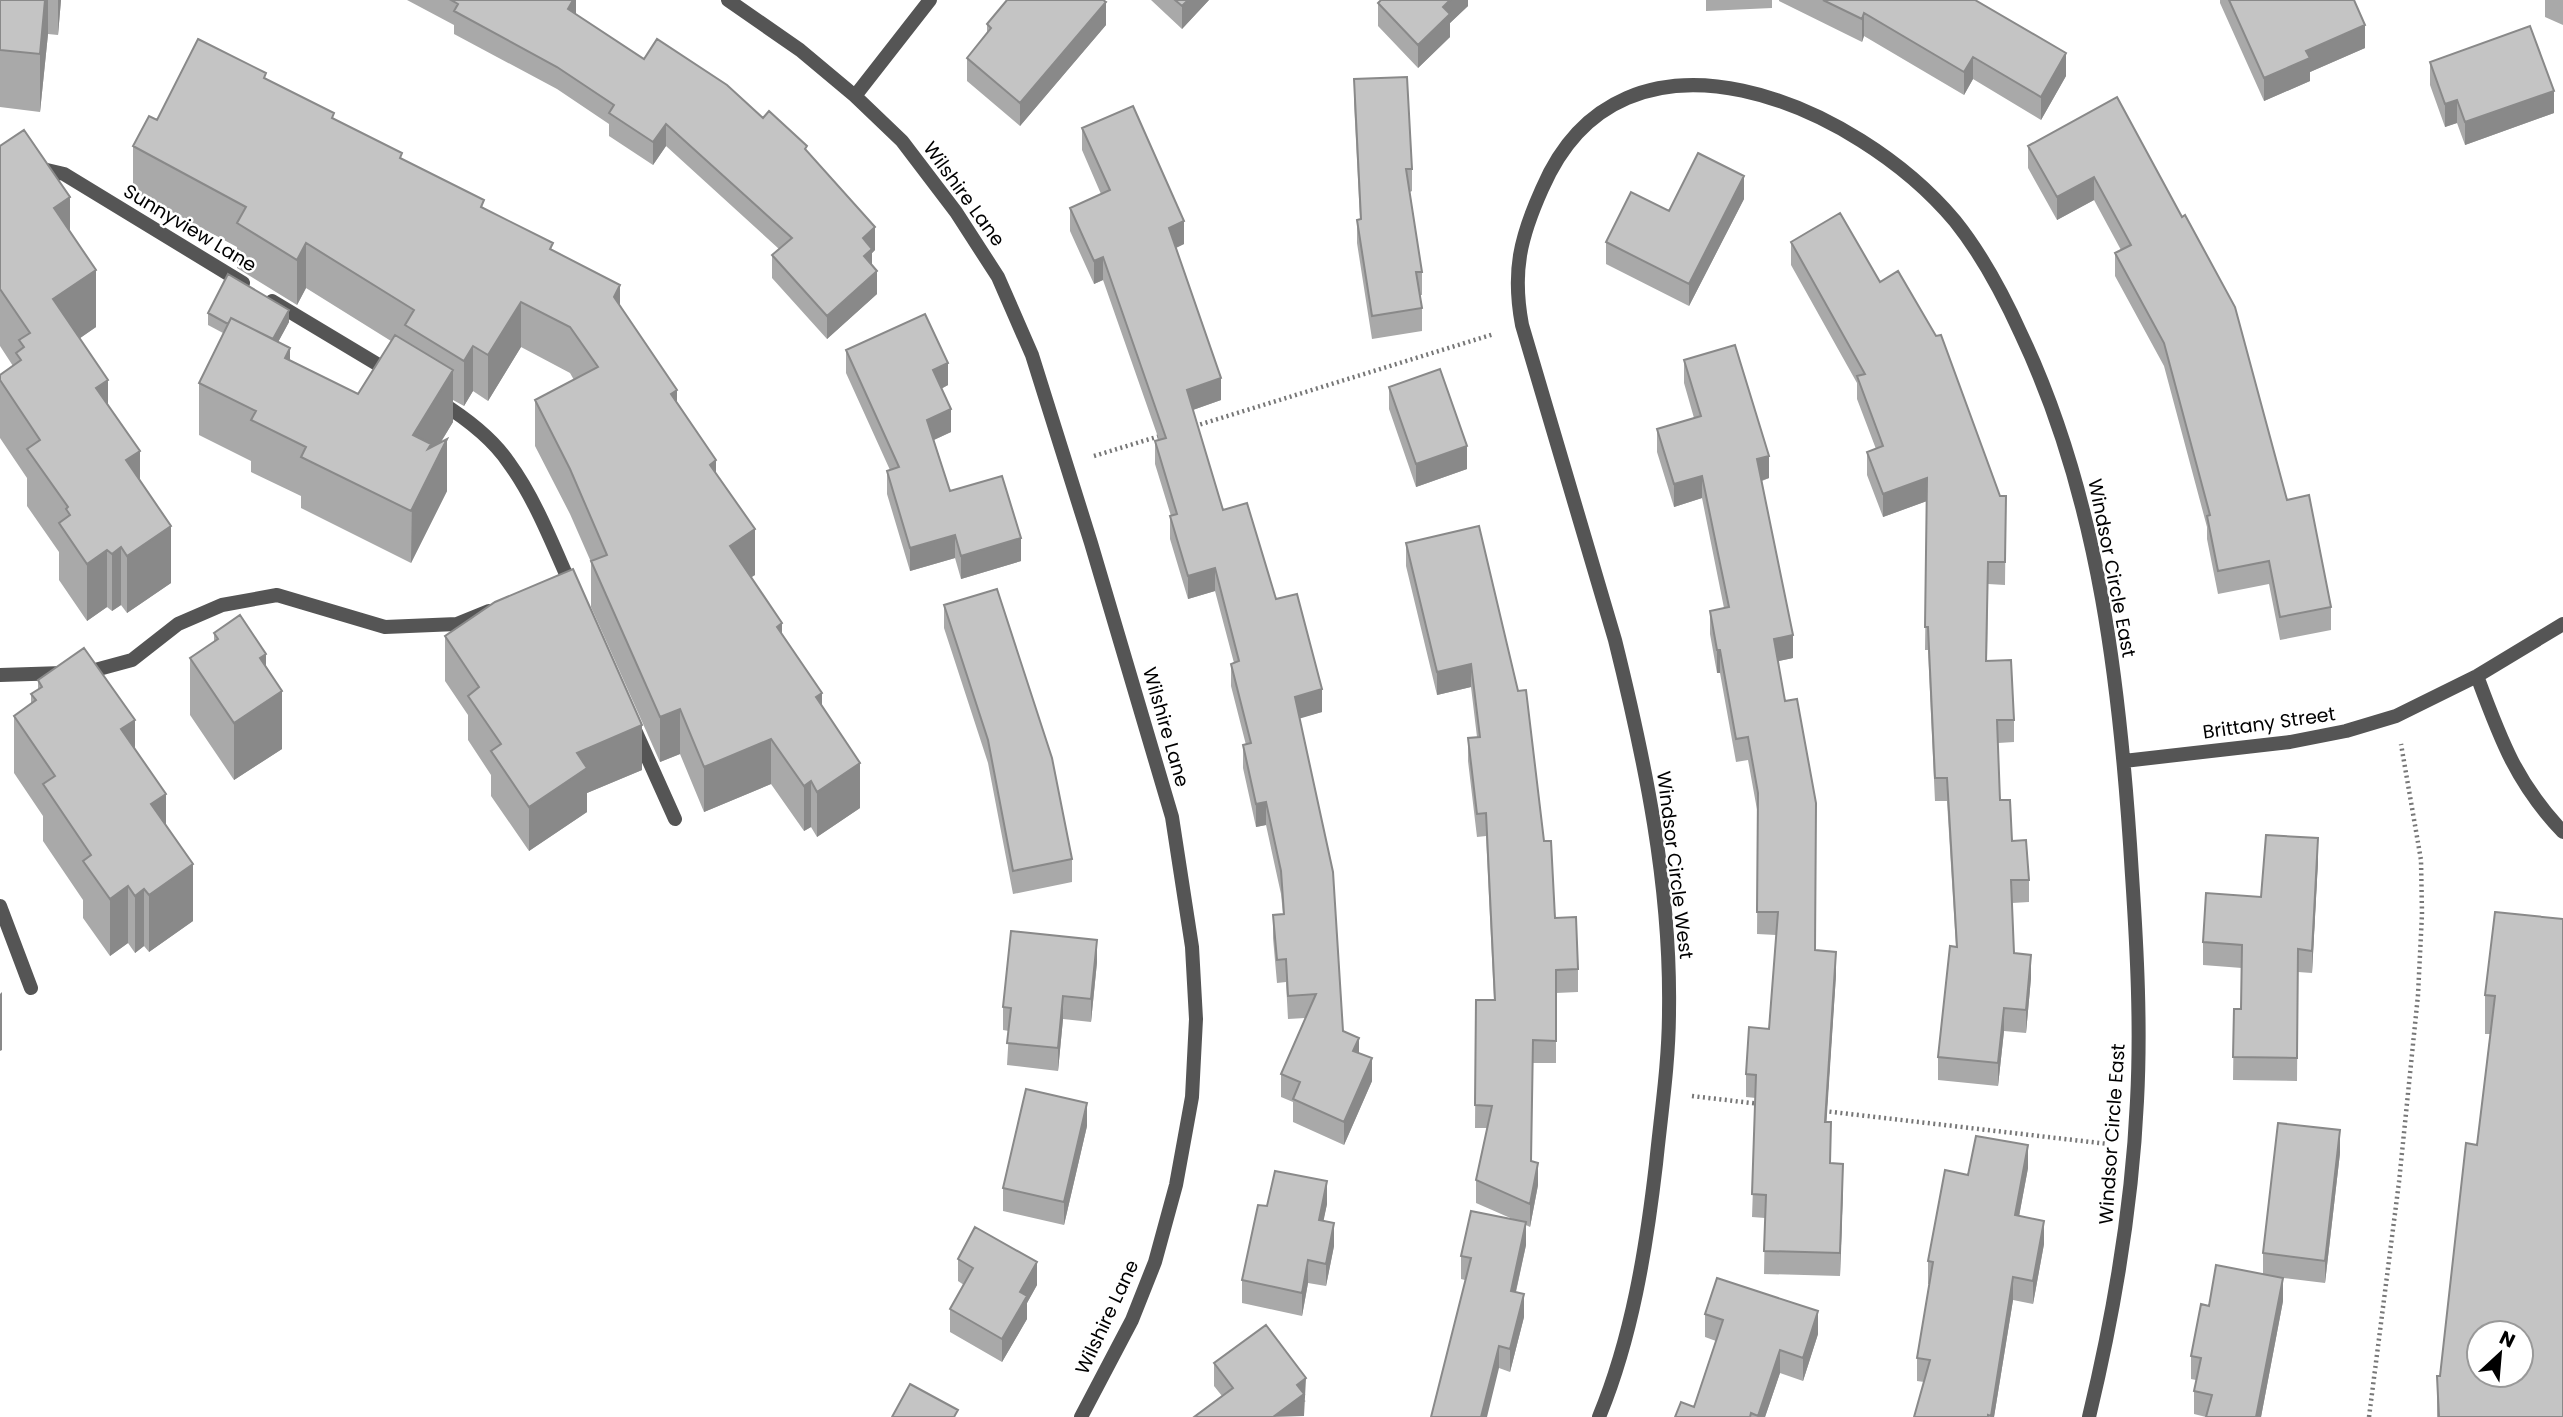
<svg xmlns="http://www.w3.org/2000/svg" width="2563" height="1417" font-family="Poppins,sans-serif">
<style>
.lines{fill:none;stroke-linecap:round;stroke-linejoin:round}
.path{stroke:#777;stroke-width:4.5;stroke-dasharray:2 3.5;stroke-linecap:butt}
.street{stroke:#555;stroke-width:14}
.wall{fill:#a9a9a9}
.shaded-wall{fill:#898989}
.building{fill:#c4c4c4;stroke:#898989;stroke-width:2;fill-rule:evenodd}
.labels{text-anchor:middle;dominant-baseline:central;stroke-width:5;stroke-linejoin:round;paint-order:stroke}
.street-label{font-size:19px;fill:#000;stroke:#fff}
</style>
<rect width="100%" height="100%" fill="#fff"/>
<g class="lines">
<path class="path" d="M1195,426L1494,334
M1094,456L1163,435
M1692,1096L1760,1104
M1824,1111L2108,1144
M2369,1417L2399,1182L2418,995L2422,914L2421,860L2401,744"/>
<path class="street" d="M728,0L800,50L855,96L902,141L956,212L998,277L1032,355L1091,543L1172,817L1192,947L1196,1019L1192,1097L1176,1185L1155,1262L1132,1320L1081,1417
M855,96L930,0
M0,159L64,174L243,283
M272,301L392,373
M440,402C464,417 493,439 509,463C536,500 554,548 573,590
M84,673L132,660L178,624L222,605L277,595L385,627L457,624L489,611
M0,675L63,673
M2477,676C2500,738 2516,783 2563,832
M635,730L675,819
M2124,761L2290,742L2346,731L2396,716L2477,676L2563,624
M0,906L31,988
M1599,1417C1632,1337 1646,1250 1656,1164C1661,1114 1669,1062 1669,1011C1671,886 1645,761 1615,640L1522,325C1512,272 1520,238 1542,189C1623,0 1858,105 1955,221C1983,256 2003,294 2021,334C2100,501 2121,692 2132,875C2137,950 2141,1026 2137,1101C2132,1208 2114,1313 2089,1417"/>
</g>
<path class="wall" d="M0,0H61L58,35L48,34L40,112L0,107Z
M407,0H576V14L644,59L763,118L807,151L875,250L872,253V266L877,294L827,339L772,278V255L779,249L666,146L653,165L609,136V124L557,89L454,34V25Z
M1151,0H1209L1182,29Z
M1468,0V6L1450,23V37L1418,68L1378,26V3Z
M1706,0H1772V8L1706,11Z
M1779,0H1975L2066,76L2041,120L1973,79L1964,95L1864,36L1862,42L1779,1Z
M2220,0H2354L2365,48L2310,72V81L2264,101L2220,3Z
M2545,0H2563V25L2545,17Z
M987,24L1106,25L1020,126L967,81V58L987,34Z
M2430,62L2554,113L2465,145L2457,123L2445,127L2430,85Z
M1354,79L1412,169V191L1410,192L1422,272V295H1419L1422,308V331L1372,339L1357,243V220L1360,219L1354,102Z
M266,80L484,208L553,251L620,306L677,403L716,473L755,575L751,577L822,706L860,808L817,837L811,827L804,831L771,784L704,812L680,754L660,762L591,607V562L570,514L535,446V400L574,380L570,373L521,347L488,401L473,391L464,406L453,400V422L441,442L447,491L411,563L301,508V496L251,472V461L199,435V383L223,333L208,325V313L289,322L278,342L290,361L358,394L391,341L306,288L297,305L237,268V247L133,191V146L157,120Z
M2117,97L2331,607V630L2280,640L2269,584L2218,594L2207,539V527L2164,366L2115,276V253L2121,250L2094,200L2057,220L2028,168V146Z
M1082,128L1184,244L1176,248L1221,400L1193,410L1223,510L1276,599L1322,712L1299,718L1343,1031L1359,1053L1372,1081L1344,1145L1293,1122V1102L1281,1097V1074L1305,1018L1288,1019L1286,982L1277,983L1273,938V915L1283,914L1281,894L1266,825L1256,827L1243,768V745H1246L1231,686V664L1234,663L1215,591L1188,599L1170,539V516H1171L1155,464V441L1159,440L1103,280L1094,284L1070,231V208L1101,194L1082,150Z
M0,146L70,231L96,327L80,338L140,480L171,583L127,613L121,605L112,611L107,607L87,621L59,580V552L27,506V478L0,438V375L13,366L0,346Z
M1744,199L1689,306L1606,264V242L1669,211Z
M1791,242L2000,496H2006L2005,585L1988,584L1987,661L2014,720V742L1998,743L2000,800L2012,841L2029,880V902L2012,903L2014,953L2031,978L2026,1033L2004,1031L1998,1086L1938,1080V1057L1956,947L1947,801H1935L1928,650H1925L1927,501L1883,517L1867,475V452L1876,449L1857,399V383L1791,265Z
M846,350L948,385L941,389L951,432L934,440L950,491L1021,561L961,579L955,558L910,571L887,494V471L890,470L846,373Z
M1684,360L1769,478L1762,481L1793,658L1778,661L1815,950L1836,975L1826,1122L1830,1163L1843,1186L1840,1276L1764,1274L1765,1218L1752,1217L1756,1098L1746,1097V1074L1769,1029L1776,935L1757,934L1758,815L1748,760L1736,762L1720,673H1717L1710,634V611L1724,608L1702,498L1674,507L1657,452V429L1694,418L1684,383Z
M1389,387L1467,469L1416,487L1389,409Z
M1479,526L1544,841L1555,918L1578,969V992L1556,993V1063H1533L1531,1161L1538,1185L1530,1227L1526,1225V1245L1516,1292L1524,1317L1510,1372L1499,1368L1465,1280L1461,1279V1256L1515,1220L1476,1203V1180L1488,1128H1475L1476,1000H1494L1486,836L1477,837L1468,761V738L1477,737L1471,687L1437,695L1406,566V543Z
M944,605L1072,859V882L1013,894L988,763L944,628Z
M214,633L266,667L282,749L234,780L190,715V658L214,642Z
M445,636L642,770L587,793V812L529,851L491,796V775L468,740V715L445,681Z
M38,680L135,749L166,826L193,921L149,952L144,946L135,953L128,943L110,956L83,918V900L43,841V816L14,773V716L31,704V694L38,690Z
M2318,861L2312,973L2298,972L2297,1081L2233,1080L2234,1009H2241L2242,968L2203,965V942L2261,897Z
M2495,912L2563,1417H2437V1376H2440L2477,1145L2490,1034H2485V995Z
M1097,962L1091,1022L1063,1019L1058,1071L1007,1065L1009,1031L1003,1030V1007Z
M1087,1126L1064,1225L1003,1211V1188Z
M2340,1153L2325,1283L2283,1278V1301L2261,1417H2206L2194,1414V1391L2196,1380L2191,1379V1356L2209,1306L2263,1274V1253Z
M2028,1168L2019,1216L2044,1244L2033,1304L2013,1300L1994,1417H1914L1924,1382L1917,1381V1358L1929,1284H1928V1261L1968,1175Z
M1327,1204L1323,1221L1334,1246L1326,1286L1308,1283L1302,1316L1242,1303V1280L1267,1206Z
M958,1259L1037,1285L1027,1303V1319L1002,1362L950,1332V1309L964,1285L958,1281Z
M1705,1314L1818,1334L1803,1381L1780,1373L1765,1417H1675L1694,1407L1716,1341L1705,1337Z
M1214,1363L1306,1401L1304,1402V1416L1222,1396L1214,1386Z"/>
<path class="shaded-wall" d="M45,0H48V34L40,112V54Z
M58,0H61L58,35Z
M573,0H576V18L568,9Z
M1188,0H1209L1182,29V6Z
M1450,0H1468V6L1450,23V37L1418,68V45L1443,7Z
M1106,2V25L1020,126V103Z
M1864,13V36L1862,42V19Z
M2365,25V48L2310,72V81L2264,101V78L2306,51Z
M2066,53V76L2041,120V97Z
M1973,57V79L1964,95V72Z
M2554,91V113L2465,145V122Z
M2457,100V123L2445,127V104Z
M666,124V146L653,165V142Z
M1744,176V199L1689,306V284Z
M2094,177V200L2057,220V197Z
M70,197V254L54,208Z
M1184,221V244L1169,251V228Z
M875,227V250L872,253V272L864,279L863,238Z
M306,243V288L297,305V260Z
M1103,257V280L1094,284V261Z
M96,270V327L53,357V299Z
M877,271V294L827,339V316Z
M620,285V330L614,297Z
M521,302V347L488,401V355Z
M289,310V322L270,357V346Z
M473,346V391L464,406V361Z
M290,348V400L285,358Z
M948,363V385L933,393V370Z
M453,370V422L431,458L447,439V491L411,563L413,435Z
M1221,378V400L1187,412V390Z
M108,380V437L96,388Z
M677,390V435L671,394Z
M951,409V432L927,443V420Z
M1467,446V469L1416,487V464Z
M140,451V508L126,460Z
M1769,456V478L1757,482V459Z
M716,460V506L710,465Z
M1702,476V498L1674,507V484Z
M1927,478V501L1883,517V494Z
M171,526V583L127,613V556Z
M755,529V575L730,591V546Z
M955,535V558L910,571V548Z
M1021,538V561L961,579V556Z
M121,547V605L112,611V554Z
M107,550V607L87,621V564Z
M1215,568V591L1188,599V576Z
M782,623V668L777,627Z
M1793,635V658L1774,662V639Z
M1717,650H1720V673H1717Z
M266,654V702L282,691V749L234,780V723L260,658Z
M1471,664V687L1437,695V672Z
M1322,689V712L1295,720V697Z
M822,693V739L816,697Z
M680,709V754L660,762V717Z
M135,720V777L121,729Z
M642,725V770L587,793V812L529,851V807L577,753Z
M771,739V784L704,812V767Z
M860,763V808L817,837V792Z
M811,781V827L804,831V786Z
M166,794V851L151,804Z
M1266,802V825L1256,827V804Z
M2318,838V861L2312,973V951Z
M193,864V921L149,952V895Z
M128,886V943L110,956V899Z
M144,889V946L135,953V896Z
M1097,940V962L1091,1022V999Z
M1836,952V975L1825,1145V1122Z
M2031,955V978L2026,1033V1010Z
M2,992V1050L0,1051V994Z
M1063,996V1019L1058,1071V1048Z
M2004,1008V1031L1998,1086V1063Z
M1359,1038V1061L1353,1051Z
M1372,1058V1081L1344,1145V1122Z
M1087,1103V1126L1064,1225V1202Z
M2340,1130V1153L2325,1283V1261Z
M2028,1145V1168L2015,1238V1215Z
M1538,1163V1185L1530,1227V1204Z
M1843,1164V1186L1840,1276V1253Z
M1327,1181V1204L1319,1243V1220Z
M2044,1221V1244L2033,1304V1281Z
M1526,1222V1245L1511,1313V1291Z
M1334,1223V1246L1326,1286V1264Z
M1308,1260V1283L1302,1316V1293Z
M1037,1262V1285L1027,1303V1319L1002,1362V1339L1020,1292Z
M2013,1277V1300L1994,1417H1991Z
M2283,1278V1301L2261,1417H2256Z
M1524,1294V1317L1510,1372V1349Z
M1818,1311V1334L1803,1381V1358Z
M1499,1346V1368L1487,1417H1481Z
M1780,1350V1373L1765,1417H1758Z
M1306,1378L1304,1416L1273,1417L1297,1385Z"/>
<path class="building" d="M0,0H45L40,54L0,50Z
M451,0H573L568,9L644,59L657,39L727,85L763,118L769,111L807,146L805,149L875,227L863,238L872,249L864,256L877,271L827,316L772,255L792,238L666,124L653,142L609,113L614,105L557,67L454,11L458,4Z
M1007,0H1103L1106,2L1020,103L967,58L991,28L987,24Z
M1175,0H1188L1182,6Z
M1381,0H1450L1443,7L1450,14L1418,45L1378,3Z
M1823,0H1975L2066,53L2041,97L1973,57L1964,72L1864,13L1862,19Z
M2229,0H2354L2365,25L2306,51L2310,58L2264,78Z
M2530,26L2554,91L2465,122L2457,100L2445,104L2430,62Z
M198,39L266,73L264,78L334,113L332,118L402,153L400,158L484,200L481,207L553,243L550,249L620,285L614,297L677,390L671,394L716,460L710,465L755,529L730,546L782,623L777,627L822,693L816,697L860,763L817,792L811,781L804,786L771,739L704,767L680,709L660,717L591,561L607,555L570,469L535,400L598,367L570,327L521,302L488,355L473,346L464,361L405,325L414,310L306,243L297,260L237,223L246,207L133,146L149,116L157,120Z
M1407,77L1412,169H1406L1422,272H1416L1422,308L1372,316L1357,220L1361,219L1354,79Z
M2117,97L2182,217L2185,215L2235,307L2287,500L2309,495L2331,607L2280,617L2269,561L2218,571L2207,516L2210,515L2164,343L2115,253L2131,245L2094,177L2057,197L2028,146Z
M1133,106L1184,221L1169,228L1221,378L1187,390L1223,510L1247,503L1276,599L1297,594L1322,689L1295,697L1333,872L1343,1031L1359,1038L1353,1051L1372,1058L1344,1122L1293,1099L1300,1082L1281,1074L1316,994L1288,996L1286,959L1277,960L1273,915L1284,914L1281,871L1266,802L1256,804L1243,745L1251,743L1231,664L1239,661L1215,568L1188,576L1170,516L1177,514L1155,441L1166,438L1103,257L1094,261L1070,208L1110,190L1082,128Z
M24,130L70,197L54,208L96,270L53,299L108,380L96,388L140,451L126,460L171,526L127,556L121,547L112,554L107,550L87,564L59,523L70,515L66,509L68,507L27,449L40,440L0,380V375L21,360L16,353L24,347L19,340L30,333L0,289V146Z
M1698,153L1744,176L1689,284L1606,242L1631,192L1669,211Z
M1840,213L1880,282L1898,271L1936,336L1941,335L2000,496H2006L2005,562H1988L1986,661L2011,660L2014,720H1997L2000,800H2010L2012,841L2026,840L2029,880H2011L2014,953L2031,955L2026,1010L2004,1008L1998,1063L1938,1057L1950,946L1957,947L1947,778H1935L1928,627H1925L1927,478L1883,494L1867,452L1883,446L1857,376L1865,374L1791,242Z
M228,274L289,310L273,339L231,318L228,324L208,313Z
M925,314L948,363L933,370L951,409L927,420L950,491L1002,476L1021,538L961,556L955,535L910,548L887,471L899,467L846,350Z
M231,318L290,348L285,358L358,394L395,335L453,370L413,435L431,444L428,449L447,439L411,511L301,457L306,447L251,420L256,411L199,383Z
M1735,345L1769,456L1757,459L1793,635L1774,639L1785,701L1797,699L1816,803L1815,950L1836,952L1825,1122H1831L1830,1163L1843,1164L1840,1253L1764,1251L1766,1195L1752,1194L1756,1075L1746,1074L1749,1027L1769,1029L1778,912H1757L1758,793L1748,737L1736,739L1720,650H1717L1710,611L1729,607L1702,476L1674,484L1657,429L1701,416L1684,360Z
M1440,369L1467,446L1416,464L1389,387Z
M1479,526L1518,691L1526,690L1544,841H1551L1555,918L1576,917L1578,969L1556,970V1041L1533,1040L1531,1161L1538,1163L1530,1204L1476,1180L1492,1106L1475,1105L1476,1000H1495L1486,813L1477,814L1468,738L1480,737L1471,664L1437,672L1406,543Z
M573,569L642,725L577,753L587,768L529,807L491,751L501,744L468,696L479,687L445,636L495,602Z
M997,589L1052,758L1072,859L1013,871L988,740L944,605Z
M240,615L266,654L260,658L282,691L234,723L190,658L218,639L214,633Z
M84,648L135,720L121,729L166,794L151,804L193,864L149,895L144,889L135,896L128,886L110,899L83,861L91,855L43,784L55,776L14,716L36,700L31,694L42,687L38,680Z
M2266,835L2318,838L2312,951L2298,949L2297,1058L2233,1057L2234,1009H2241L2242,945L2203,942L2206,893L2261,897Z
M2495,912L2563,919V1417H2439L2437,1376H2440L2466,1143L2477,1145L2495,996L2485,995ZM2479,1333H2521V1375H2479Z
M1011,931L1097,940L1091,999L1063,996L1058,1048L1007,1043L1011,1008L1003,1007Z
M1026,1089L1087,1103L1064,1202L1003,1188Z
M2278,1123L2340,1130L2325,1261L2263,1253Z
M1976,1136L2028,1145L2015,1215L2044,1221L2033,1281L2013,1277L1991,1416L1988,1415V1417H1914L1930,1360L1917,1358L1933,1262L1928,1261L1945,1170L1968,1175Z
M1275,1171L1327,1181L1319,1220L1334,1223L1326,1264L1308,1260L1302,1293L1242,1280L1258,1205L1267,1206Z
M1471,1211L1526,1222L1511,1291L1524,1294L1510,1349L1499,1346L1481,1417H1431L1471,1258L1461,1256Z
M975,1227L1037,1262L1020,1292L1027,1296L1002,1339L950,1309L973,1268L958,1259Z
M2216,1265L2283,1278L2256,1417H2206L2212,1395L2194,1391L2201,1358L2191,1356L2201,1304L2209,1306Z
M1717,1278L1818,1311L1803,1358L1780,1350L1758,1416L1751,1413L1750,1417H1675L1681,1402L1694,1407L1723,1320L1705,1314Z
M1266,1325L1306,1378L1297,1385L1304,1394L1273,1417H1194L1233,1388L1214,1363Z
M910,1384L958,1410L954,1417H892Z"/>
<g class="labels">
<g class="street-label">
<text transform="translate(964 194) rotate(54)">Wilshire Lane</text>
<text transform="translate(190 228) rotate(31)">Sunnyview Lane</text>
<text transform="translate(2112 568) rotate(79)">Windsor Circle East</text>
<text transform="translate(2269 723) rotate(-8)">Brittany Street</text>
<text transform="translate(1166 727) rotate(74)">Wilshire Lane</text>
<text transform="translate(1675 865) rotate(83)">Windsor Circle West</text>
<text transform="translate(2112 1134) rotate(-86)">Windsor Circle East</text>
<text transform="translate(1107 1317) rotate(-65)">Wilshire Lane</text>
</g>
</g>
<g transform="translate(2500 1354) rotate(26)"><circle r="33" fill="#ffffff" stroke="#999999" stroke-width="2"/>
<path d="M0-5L12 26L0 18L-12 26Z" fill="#000000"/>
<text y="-10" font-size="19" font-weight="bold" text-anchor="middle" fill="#000000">N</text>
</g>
</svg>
